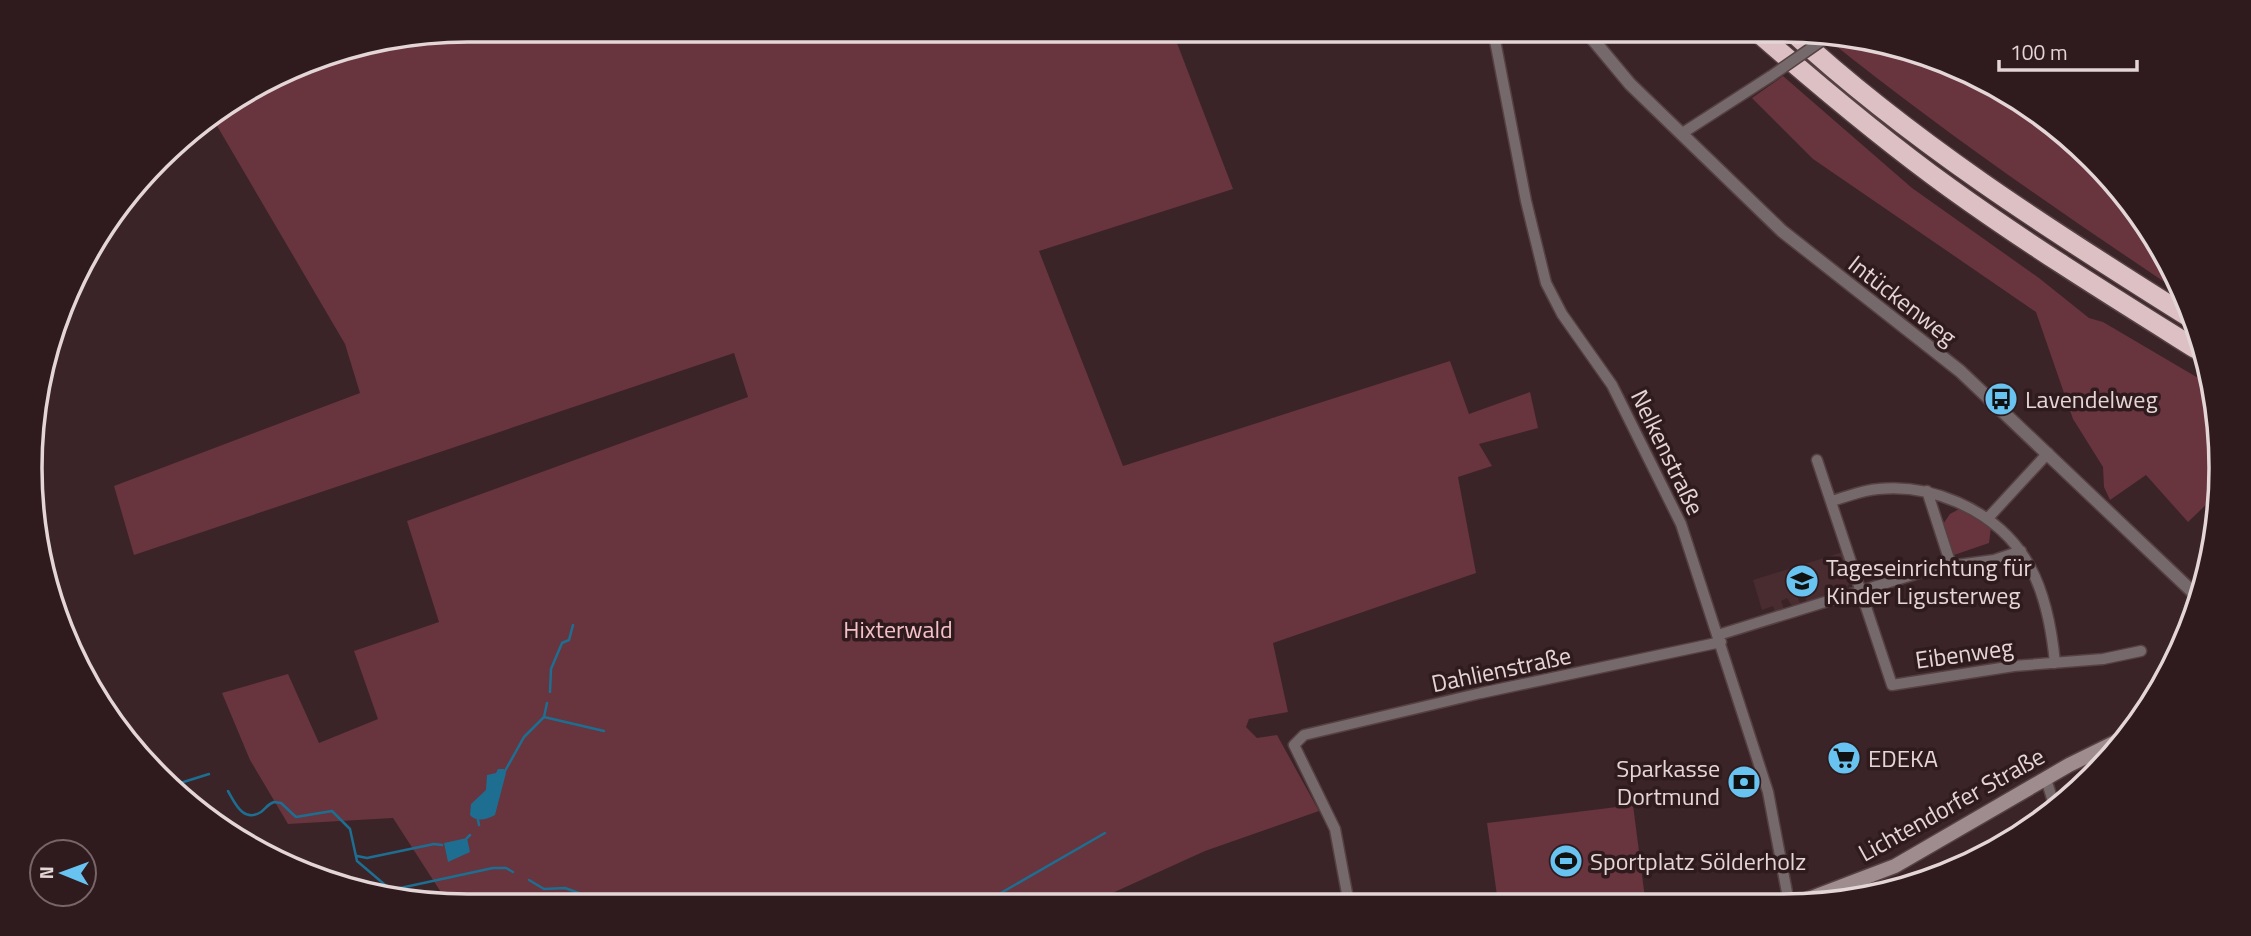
<svg xmlns="http://www.w3.org/2000/svg" width="2251" height="936" font-family="'Titillium Web',sans-serif">
<style>
.built{fill:#482c30}
.green{fill:#68343d}
.water{fill:#1e6e92}
.lines{fill:none;stroke-linecap:round;stroke-linejoin:round}
.stream{stroke:#1e6e92;stroke-width:2.5}
.minor-casing{stroke:#554043;stroke-width:13}
.tertiary-casing{stroke:#554043;stroke-width:15}
.secondary-casing{stroke:#554043;stroke-width:17}
.motorway-casing{stroke:#554043;stroke-width:22}
.minor{stroke:#75696b;stroke-width:10}
.tertiary{stroke:#75696b;stroke-width:12}
.secondary{stroke:#9f8c8f;stroke-width:14}
.motorway{stroke:#ddc0c3;stroke-width:19}
.minor-bridge-casing{stroke:#554043;stroke-width:13;stroke-linecap:butt}
.minor-bridge{stroke:#75696b;stroke-width:10}
.labels{text-anchor:middle;dominant-baseline:central;stroke-width:7;stroke-linejoin:round;paint-order:stroke}
.street-label{font-size:24px;fill:#e4d5d6;stroke:#2f1b1e}
.poi-label{font-size:24px;fill:#e4d5d6;stroke:#2f1b1e;text-anchor:start}
.park-label{font-size:24px;fill:#f3c1c7;stroke:#2f1b1e}
.rim{fill:none;stroke:#e4d5d6;stroke-width:3.5}
</style>
<rect width="100%" height="100%" fill="#3a2427"/>
<path class="built" d="M1843,552L1851,579L1847,588L1807,602L1805,596L1798,598L1800,603L1792,606L1787,598L1781,601L1784,609L1775,612L1773,606L1762,610L1753,580Z"/>
<path class="green" d="M468,30H1172L1233,189L1039,251L1123,466L1450,361L1469,414L1530,392L1538,428L1479,444L1492,466L1458,477L1476,573L1273,643L1288,712L1249,719L1246,727L1257,738L1277,735L1319,811L1205,851L1086,905L468,906L446,900L393,818L288,824L250,760L222,693L288,674L319,743L378,719L354,651L439,622L407,521L748,397L734,353L134,555L114,486L360,393L345,344L213,119L327,53Z
M1825,37L1923,53L2062,132L2176,274L2169,285C2051,206 1935,126 1825,37Z
M1783,76L1912,188L2039,278L2089,318L2103,322L2205,382L2220,439L2212,499L2188,522L2146,475L2110,500L2104,487L2103,467L2073,419L2036,312L1813,159L1752,98Z
M1961,508L1991,528L1989,543L1954,555L1943,524L1950,514Z
M1633,805L1645,898L1608,903H1498L1487,823Z"/>
<path class="water" d="M498,769H504L506,773L495,815C487,819 477,823 470,815L471,804L486,790L487,775L496,773Z
M467,838L470,852L448,862L444,843Z"/>
<g class="lines">
<path class="stream" d="M550,692L551,669L562,643L569,640L573,625
M544,717L604,731
M505,771L524,737L544,717L547,703
M174,785L209,774
M228,791C235,803 243,823 261,812C266,808 268,804 274,802L281,803L296,817L332,811L350,829L357,861L391,890L493,868H506L513,872
M478,820L479,825
M467,838L470,835
M357,856L367,858L434,844L442,845
M529,880L544,889L565,888L614,906
M980,905L1105,833"/>
<defs>
<path id="minor" d="M1493,30L1526,201L1546,283L1562,314L1612,385L1681,524L1768,792L1789,903
M1681,134L1771,76
M1817,460L1892,685L2014,666L2103,659L2141,651
M1927,491L1952,568
M1831,501C1847,497 1862,490 1878,489C1906,486 1932,491 1957,502C2028,533 2048,590 2055,663
M1988,518L2048,453
M1718,635L1935,568L1994,560L2021,551
M2046,779L2055,808
M1349,904L1335,829L1294,745L1304,735L1481,693L1721,642"/>
<path id="tertiary" d="M1585,30L1630,84L1782,231L1960,371L2199,598"/>
<path id="secondary" d="M1798,903L1895,866L2069,765L2124,738"/>
<path id="motorway" d="M1755,30C1818,85 1882,139 1950,188C2029,245 2113,297 2196,349
M1791,31C1910,141 2050,230 2187,316"/>
</defs>
<use href="#minor" class="minor-casing"/>
<use href="#tertiary" class="tertiary-casing"/>
<use href="#secondary" class="secondary-casing"/>
<use href="#motorway" class="motorway-casing"/>
<use href="#minor" class="minor"/>
<use href="#tertiary" class="tertiary"/>
<use href="#secondary" class="secondary"/>
<use href="#motorway" class="motorway"/>
<defs>
<path id="minor-bridge" d="M1771,76L1827,37"/>
</defs>
<use href="#minor-bridge" class="minor-bridge-casing"/>
<use href="#minor-bridge" class="minor-bridge"/>
</g>
<defs>
<symbol id="bus-disc" viewBox="-11 -11 22 22"><circle r="9.5" fill="#69c3f1" stroke="#2f1b1e"/><path d="M-5-6H5V4H4V6H2V4H-2V6H-4V4H-5ZM-3.5-4V0h7V-4ZM-3.5 1.2v1.5H-2V1.2ZM2 1.2v1.5H3.5V1.2Z" fill="#111"/></symbol>
<symbol id="school-disc" viewBox="-11 -11 22 22"><circle r="9.5" fill="#69c3f1" stroke="#2f1b1e"/><path d="M0-5L7-2L0 1L-7-2ZM-4 1L0 2.5L4 1V4Q0 6-4 4Z" fill="#111"/></symbol>
<symbol id="supermarket-disc" viewBox="-11 -11 22 22"><circle r="9.5" fill="#69c3f1" stroke="#2f1b1e"/><path d="M-6-5.5h2.5l.6 2H6L4.5 2H-2.5L-4.4-4H-6ZM-1.5 3.2a1.3 1.3 0 1 0 .1 0ZM3 3.2a1.3 1.3 0 1 0 .1 0Z" fill="#111"/></symbol>
<symbol id="bank-disc" viewBox="-11 -11 22 22"><circle r="9.5" fill="#69c3f1" stroke="#2f1b1e"/><path d="M-6-4H6V4H-6ZM0-2.3a2.3 2.3 0 1 0 0 4.6a2.3 2.3 0 1 0 0-4.6Z" fill="#111"/></symbol>
<symbol id="stadium-disc" viewBox="-11 -11 22 22"><circle r="9.5" fill="#69c3f1" stroke="#2f1b1e"/><path d="M0-5a6.5 5 0 1 0 0 10a6.5 5 0 1 0 0-10ZM-3.5-1.8h7v3.6h-7Z" fill="#111"/></symbol>
</defs>
<g fill-rule="evenodd">
<use href="#bus-disc" x="1982" y="380" width="38" height="38"/>
<use href="#school-disc" x="1783" y="562" width="38" height="38"/>
<use href="#supermarket-disc" x="1825" y="739" width="38" height="38"/>
<use href="#bank-disc" x="1725" y="763" width="38" height="38"/>
<use href="#stadium-disc" x="1547" y="842" width="38" height="38"/>
</g>
<g class="labels">
<g class="street-label">
<text transform="translate(1903 300) rotate(38)">Intückenweg</text>
<text transform="translate(1668 452) rotate(64)">Nelkenstraße</text>
<text transform="translate(1964 653) rotate(-8)">Eibenweg</text>
<text transform="translate(1501 669) rotate(-12)">Dahlienstraße</text>
<text transform="translate(1951 804) rotate(-29)">Lichtendorfer Straße</text>
</g>
<g class="poi-label">
<text x="2025" y="399">Lavendelweg</text>
<text x="1826" y="567">Tageseinrichtung für<tspan x="1826" dy="28">Kinder Ligusterweg</tspan></text>
<text x="1868" y="758">EDEKA</text>
<text x="1720" y="768" text-anchor="end">Sparkasse<tspan x="1720" dy="28">Dortmund</tspan></text>
<text x="1590" y="861">Sportplatz Sölderholz</text>
</g>
<g class="park-label">
<text x="898" y="629">Hixterwald</text>
</g>
</g>
<path d="M0 0H2251V936H0ZM468 42H1783A426 426 0 0 1 2209 468V468A426 426 0 0 1 1783 894H468A426 426 0 0 1 42 468V468A426 426 0 0 1 468 42Z" fill="#2f1b1e" fill-rule="evenodd"/>
<path class="rim" d="M468 42H1783A426 426 0 0 1 2209 468V468A426 426 0 0 1 1783 894H468A426 426 0 0 1 42 468V468A426 426 0 0 1 468 42Z"/>
<g transform="translate(63 873) rotate(271)"><circle r="33" fill="#2f1b1e" stroke="#776568" stroke-width="2"/>
<path d="M0-5L12 26L0 18L-12 26Z" fill="#69c3f1"/>
<text y="-10" font-size="19" font-weight="bold" text-anchor="middle" fill="#e4d5d6">N</text>
</g>
<path d="M1999 60v10h138v-10" fill="none" stroke="#e4d5d6" stroke-width="3.5"/>
<text x="2010" y="60" font-size="21" fill="#e4d5d6" stroke="#2f1b1e" stroke-width="5" paint-order="stroke">100 m</text>
</svg>
